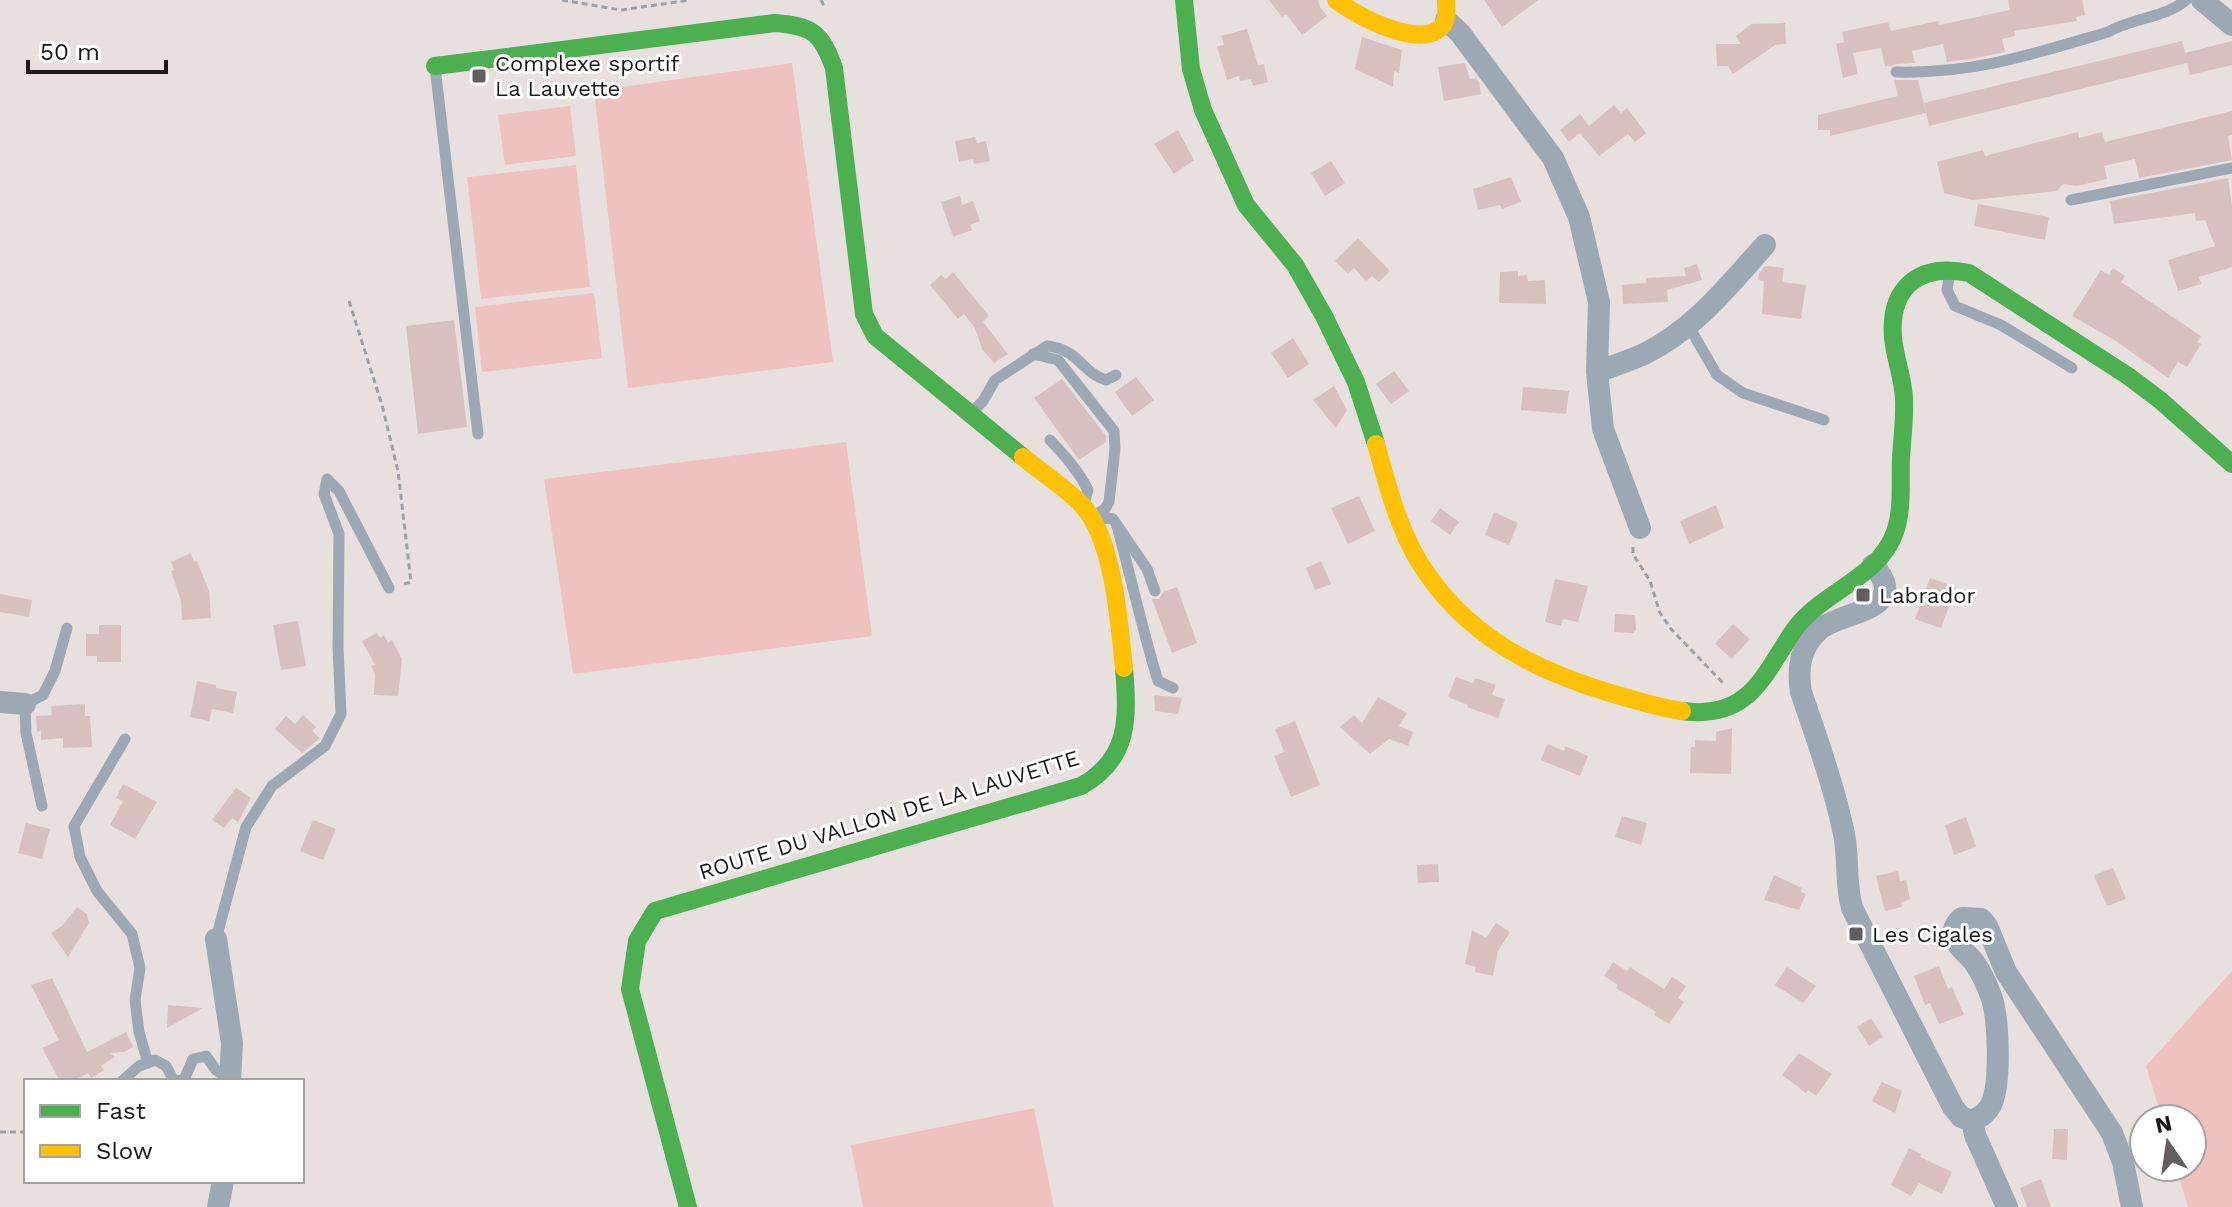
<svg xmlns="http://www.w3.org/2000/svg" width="2232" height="1207" font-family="'Work Sans',sans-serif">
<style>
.green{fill:#f0c2bf}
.building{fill:#d7c0bf}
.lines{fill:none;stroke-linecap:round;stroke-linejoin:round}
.path{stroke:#9ca1a9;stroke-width:3;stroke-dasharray:6 4;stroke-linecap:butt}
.lane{stroke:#9da8b5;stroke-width:11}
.street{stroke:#9da8b5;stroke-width:22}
.fast{stroke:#4caf50;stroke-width:18}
.slow{stroke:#ffc107;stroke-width:18}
.poi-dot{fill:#635d5d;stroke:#fff;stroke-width:3}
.labels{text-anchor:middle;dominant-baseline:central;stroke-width:6;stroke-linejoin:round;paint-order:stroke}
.poi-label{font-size:22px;fill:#1c1717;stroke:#fff;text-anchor:start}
.street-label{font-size:22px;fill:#1c1717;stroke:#fff}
</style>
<rect width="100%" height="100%" fill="#e8e0df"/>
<path class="green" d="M792,63L833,362L628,388L594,91Z
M570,106L576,156L505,165L498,115Z
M576,165L590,287L481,299L467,177Z
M594,293L602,358L482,372L475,307Z
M846,442L872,636L573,674L544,479Z
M2232,971V1207H2188L2176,1167H2192V1119H2162L2146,1066Z
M1034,1108L1054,1207H863L851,1145Z"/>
<path class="building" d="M1269,0H1318L1320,7L1327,16L1302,35L1286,14L1282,17Z
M1484,0H1538L1502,27Z
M2008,0H2082L2085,15L2076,17L2077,21L2014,31L2015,36L2002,39L2005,52L1977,58L1947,62L1943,44L1912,51L1915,63L1896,64L1890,66H1885L1881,48L1853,53L1858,74L1843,78L1836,44L1844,42L1842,32L1888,22L1891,31L1938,21L1939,25L2010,10Z
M1785,23L1786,44L1775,45L1733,74L1728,66H1717L1716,44H1741L1736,36L1751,24Z
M1247,29L1258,65L1264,64L1268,82L1253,86L1251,79L1240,81L1239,76L1227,80L1217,46L1224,45L1221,36Z
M1362,37L1402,50L1399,73L1394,71L1393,87L1355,69Z
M2182,41L2185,53L2232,41V65L2190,75L2187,63L1929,126L1924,103Z
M1465,63L1470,79L1476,78L1479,82L1481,94L1444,101L1438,67Z
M1894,80H1918L1926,113L1830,136V130H1818V115L1898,96Z
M1614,105L1621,113L1627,108L1646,133L1635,142L1628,134L1599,156L1580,133L1569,142L1560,130L1580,114L1589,126Z
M2232,111V135L2228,136L2232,160L2139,178L2135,159L2104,166L2107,179L2077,186L2063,184L2057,191L1972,200L1944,193L1937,162L1983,150L1985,156L2078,132L2079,138L2102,132L2105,142Z
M1178,130L1194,160L1174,174L1154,144Z
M975,137L977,143L986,141L990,161L974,164L973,159L959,162L955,141Z
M1331,161L1345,183L1325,196L1311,173Z
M1511,177L1521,202L1502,209L1500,205L1478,210L1473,189Z
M2228,178L2232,206V267L2199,277L2201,284L2178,291L2168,260L2215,246L2205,220L2196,221L2195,213L2114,224L2110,201Z
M960,196L962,205L973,201L980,221L970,225L972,230L953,237L941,202Z
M1978,204L2049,217L2045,240L1974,226Z
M1358,238L1390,271L1379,282L1372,276L1366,281L1354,268L1348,274L1335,261Z
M1697,264L1702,280L1667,290L1668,302L1623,304L1622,285L1646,283V278L1686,276L1684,268Z
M1765,266L1784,268L1782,282L1806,285L1801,319L1762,314L1764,281L1758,280L1759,273Z
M2113,268L2125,276L2121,282L2201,336L2197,342L2201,344L2187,367L2178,362L2168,378L2116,341L2072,316L2101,270L2109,275Z
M1518,271V276L1527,275L1528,281L1545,280L1546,304L1499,303L1500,272Z
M953,272L989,316L983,322L1008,354L994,363L982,349L975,328L964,314L958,319L930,285L941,275L945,279Z
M454,320L467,427L418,434L406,326Z
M1293,338L1309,364L1288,378L1271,353Z
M1394,371L1409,391L1391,404L1376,384Z
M1136,377L1154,400L1132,416L1115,392Z
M1062,379L1106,436V442L1079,460L1034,398Z
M1334,386L1347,410L1336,428L1313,400Z
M1523,387L1569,391L1566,414L1521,410Z
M1359,496L1375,531L1348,544L1331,508Z
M1716,505L1724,528L1689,544L1680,521Z
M1440,508L1459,522L1450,535L1431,521Z
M1494,512L1518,523L1509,545L1485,535Z
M191,553L194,562L197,561L209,591L211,618L182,620L181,601L171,571L174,570L171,562Z
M1321,561L1331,584L1315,590L1306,568Z
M1930,578L1956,587L1941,628L1915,619Z
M1555,579L1588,586L1578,622L1563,619L1561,626L1545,622Z
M1177,587L1197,643L1172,653L1152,599H1159L1163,592Z
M0,594L32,600L29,617L0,612Z
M1615,614L1635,615L1636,630L1633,633L1614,632Z
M298,621L306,666L281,670L273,625Z
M1733,624L1750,639L1732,659L1715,644Z
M99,625H121V662H97V656H86V634H99Z
M377,633L380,638L384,635L388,643L392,640L402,659L398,696L374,695L375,674L371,666L375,665L362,641Z
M1456,677L1473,683L1475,678L1496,685L1492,695L1505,699L1498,718L1467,707L1468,705L1448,697Z
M197,681L216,685V688L237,692L233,713L212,709L209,721L190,717Z
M1154,695L1182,698L1178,714L1155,711Z
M1378,697L1407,713L1399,726L1413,732L1408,746L1389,739L1370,754L1340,727L1354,715L1362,723Z
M85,704V716H90L92,747L63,748V738L41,740V731L37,732L36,716L52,715L51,706Z
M303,715L316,727L312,731L320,738L302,753L275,729L286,716L295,724Z
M1295,721L1320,785L1291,797L1274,756L1284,752L1275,729Z
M1732,728L1731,774L1690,773L1691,747H1695V740L1716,741V732Z
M1547,744L1564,751L1565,746L1588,756L1580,776L1541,760Z
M123,784L157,802L135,839L110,825L123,801L116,798Z
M236,788L251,798L238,822L232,818L224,828L212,820Z
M1622,816L1647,823L1641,845L1615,837Z
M1966,817L1976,847L1954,855L1945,825Z
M313,820L336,829L323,860L300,851Z
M26,823L50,829L42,859L18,853Z
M1438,864L1439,882L1418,883L1417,865Z
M2113,868L2126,899L2107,906L2094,875Z
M1898,871L1900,881L1906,880L1910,899L1901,903L1902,907L1885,911L1876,876Z
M1774,875L1802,888L1801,892L1806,894L1799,910L1764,900Z
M77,907L87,914L89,923L68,957L51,933L63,925Z
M1496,923L1510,932L1498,951L1493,976L1475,972L1476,967L1465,964L1472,930L1486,938Z
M1613,962L1627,971L1630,967L1664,989L1672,977L1686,986L1678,998L1684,1002L1669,1024L1654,1015L1656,1012L1616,988L1618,985L1604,976Z
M1939,966L1948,989L1952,987L1964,1015L1939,1024L1930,1003L1925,1005L1914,976Z
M1787,967L1816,986L1803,1003L1775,985Z
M52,978L87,1052L126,1032L133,1047L124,1052L110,1053L115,1057L101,1066L104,1070L91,1078L88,1073L72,1081H60L42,1048L59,1040L31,985Z
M168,1005L203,1008L167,1028Z
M1871,1018L1883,1037L1869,1046L1857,1027Z
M1799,1053L1832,1074L1816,1096L1808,1090L1806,1093L1782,1075Z
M1882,1082L1902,1091L1895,1113L1872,1101Z
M2054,1129H2068L2067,1160L2052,1159Z
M1909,1148L1921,1154L1920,1157L1952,1172L1942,1194L1919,1183L1911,1196L1891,1185Z
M2041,1179L2051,1207H2027L2020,1188Z"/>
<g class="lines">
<path class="path" d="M562,0L621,10L690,0
M821,0L825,8
M349,301L382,405L398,471L411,582L404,584
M1633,547V554L1650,581L1660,613L1671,629L1724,684
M0,1132H26"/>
<path class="lane" d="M435,67L478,434
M1896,72C1975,74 2033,54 2108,32C2132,18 2165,18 2186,0
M2071,200L2232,168
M1950,272L1947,290L1955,306L2001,325L2072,368
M1688,325L1717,375L1743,393L1824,420
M1033,354L1058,360L1114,431L1115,449L1109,502L1105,509L1091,517
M971,413L983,401L995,380L1047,346C1079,349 1082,373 1106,380L1116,375
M1050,440C1065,456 1078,470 1088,490L1084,504
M1097,520L1107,518L1113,519L1147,569L1155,591
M1117,526C1131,577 1142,629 1158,681L1173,688
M125,739L74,826L80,857L97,891L132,934L140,968L135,1000L139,1032L148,1063
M42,806L26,733L25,704L43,695L55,671L67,628
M216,939L246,827L272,786L325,746L341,714L338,648L339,534L324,494L327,479L339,491L389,588
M122,1081L139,1066L155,1060L166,1066L174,1081
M175,1081L184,1080L193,1059L206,1056L216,1070L229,1080"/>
<path class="street" d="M2202,0L2232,25
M1446,20L1460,33L1553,158L1579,217L1599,302L1597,372C1612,366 1629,361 1644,354C1694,330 1729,285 1765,245
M1597,372L1603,429L1640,528
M1873,565C1913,610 1843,611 1820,629C1800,646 1797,668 1801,692C1817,739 1834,786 1844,834C1849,859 1845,883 1852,908L1953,1107L1961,1117L1972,1121C1980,1117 1986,1114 1991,1105C2001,1084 1999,1018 1991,996C1987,985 1981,972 1974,962C1968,954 1958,948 1955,939C1951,930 1956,923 1962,918L1981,919L1987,926L2006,972L2112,1133L2123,1162L2132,1207
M0,702L25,704
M216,939L232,1043L230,1081
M1972,1121L1975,1135L2007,1207
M218,1207L223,1181"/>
<path class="fast" d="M1184,0L1191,69L1203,110L1246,205L1295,265L1324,316L1356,382L1376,444
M435,66L775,23C812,26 821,32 834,68L864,314L875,336L1023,457
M1682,711C1747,720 1762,679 1792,633C1819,592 1878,580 1895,532C1903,509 1900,483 1901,459C1902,439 1905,418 1904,398C1903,378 1895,358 1893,338C1889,286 1920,263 1969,273L2128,376L2160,400L2232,464
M688,1207L630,989L637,941L655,911L1081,786C1130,759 1128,718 1124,668"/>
<path class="slow" d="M1336,0C1355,15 1423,52 1443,25C1448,19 1446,8 1446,0
M1376,444C1387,484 1397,524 1418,560C1464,636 1535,671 1617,695C1639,701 1660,708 1682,711
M1023,457C1042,473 1065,487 1082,505C1114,539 1119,623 1124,668"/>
</g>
<g class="poi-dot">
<rect x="471" y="68" width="16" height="16" rx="4"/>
<rect x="1855" y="587" width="16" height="16" rx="4"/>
<rect x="1848" y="926" width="16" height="16" rx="4"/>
</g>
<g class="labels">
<g class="poi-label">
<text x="495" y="63">Complexe sportif<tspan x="495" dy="25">La Lauvette</tspan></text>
<text x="1879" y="595">Labrador</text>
<text x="1872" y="934">Les Cigales</text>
</g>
<g class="street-label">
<text transform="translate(889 815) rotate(-17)">ROUTE DU VALLON DE LA LAUVETTE</text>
</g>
</g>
<rect x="24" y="1079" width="280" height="104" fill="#ffffff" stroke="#a4a2a2" stroke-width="2"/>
<rect x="40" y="1105" width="40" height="12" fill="#4caf50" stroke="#a4a2a2" stroke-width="2"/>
<text x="96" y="1119" font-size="24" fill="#1c1717">Fast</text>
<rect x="40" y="1145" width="40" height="12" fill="#ffc107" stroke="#a4a2a2" stroke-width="2"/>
<text x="96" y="1159" font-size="24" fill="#1c1717">Slow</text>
<g transform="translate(2168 1143) rotate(347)"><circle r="38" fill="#ffffff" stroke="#a4a2a2" stroke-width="2"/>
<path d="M0-6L14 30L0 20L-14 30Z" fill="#635d5d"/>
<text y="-12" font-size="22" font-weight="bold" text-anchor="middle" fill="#1c1717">N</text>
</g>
<path d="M28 60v12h138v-12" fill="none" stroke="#1c1717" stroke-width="4"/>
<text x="40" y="60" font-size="24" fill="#1c1717" stroke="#ffffff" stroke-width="6" paint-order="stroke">50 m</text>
</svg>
